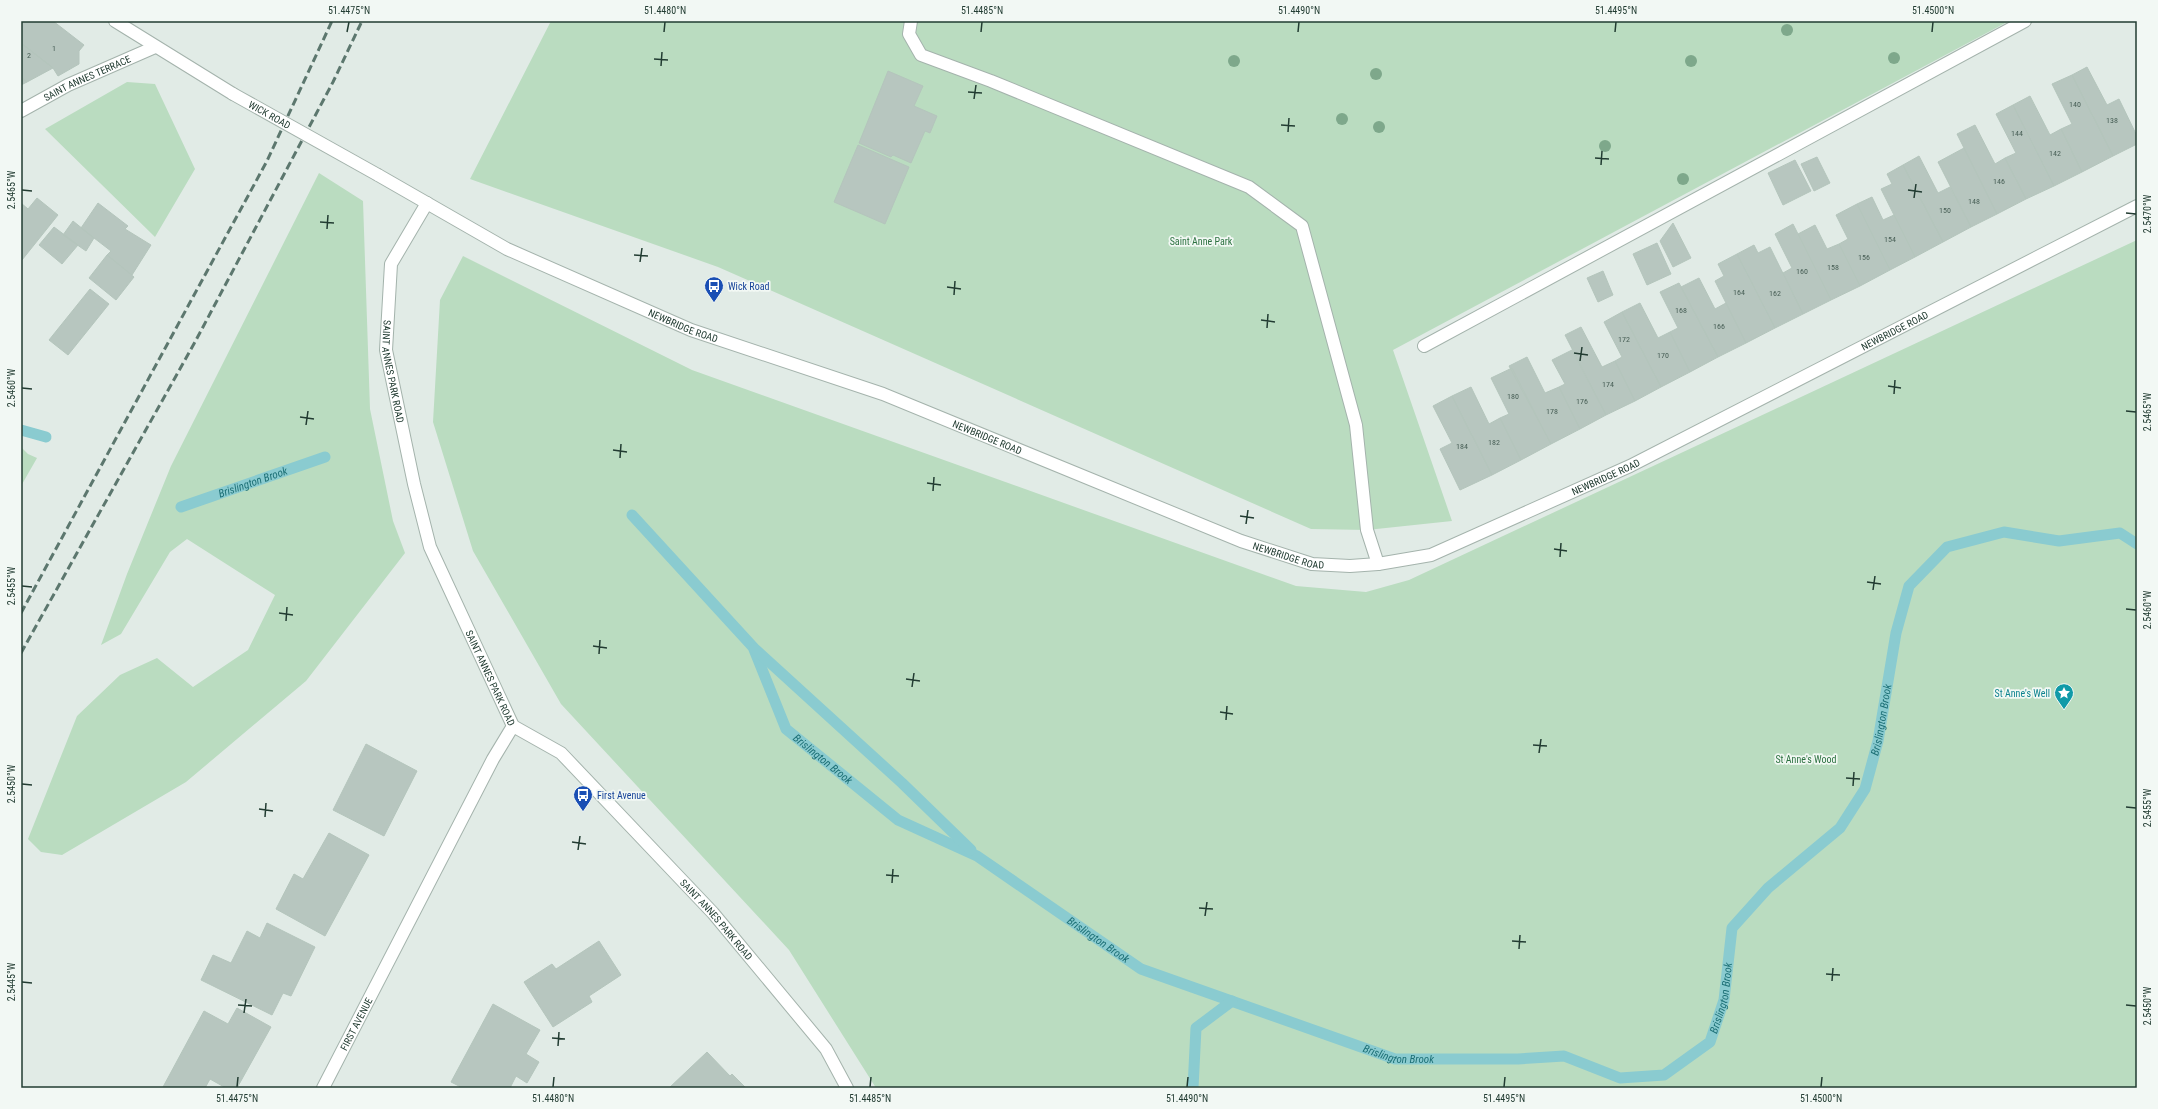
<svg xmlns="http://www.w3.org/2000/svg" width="2158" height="1109" font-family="'Roboto Condensed',sans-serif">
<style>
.green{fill:#badcc0}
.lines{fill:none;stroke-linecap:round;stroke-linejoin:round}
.stream{stroke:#8acbd0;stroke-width:11}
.building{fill:#b7c6bf;stroke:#b4c5bc}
.minor-casing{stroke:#a4b3ac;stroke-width:14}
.minor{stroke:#fff;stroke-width:12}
.rail{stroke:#5c776e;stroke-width:3;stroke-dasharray:8 4;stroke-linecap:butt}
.minor-bridge-casing{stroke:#a4b3ac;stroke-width:14;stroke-linecap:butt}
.minor-bridge{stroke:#fff;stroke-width:12}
.tree{fill:#7ea88b}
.ticks{fill:none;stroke:#223c32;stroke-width:1.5}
.labels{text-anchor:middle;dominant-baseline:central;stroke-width:3.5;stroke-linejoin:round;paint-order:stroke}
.number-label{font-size:8px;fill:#475e55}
.street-label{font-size:10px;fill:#223c32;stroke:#f2f8f4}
.park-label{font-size:10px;fill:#2d7241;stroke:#f2f8f4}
.transit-label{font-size:10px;fill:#164399;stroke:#f2f8f4;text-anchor:start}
.culture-label{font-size:10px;fill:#0d838f;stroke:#f2f8f4;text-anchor:end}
.water-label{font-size:11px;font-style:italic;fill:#1d7076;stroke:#f2f8f4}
.neatline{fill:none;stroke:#223c32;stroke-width:1.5}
.ticks-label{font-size:10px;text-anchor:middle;fill:#223c32}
</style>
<rect width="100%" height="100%" fill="#e1ebe6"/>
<path class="green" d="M551,21H2009L1393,350L1452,521L1367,530L1311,529L718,267L470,179Z
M127,82L155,84L195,169L155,237L45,129Z
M319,173L363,201L370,409L393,521L405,553L306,681L186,782L62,855L41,852L28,839L77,716L120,675L157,658L193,687L248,650L275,595L187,539L170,552L121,634L101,645L127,574L171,466Z
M2137,240V1088H876L789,950L561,704L473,551L433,422L440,300L463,256L692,370L1296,586L1366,592L1409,580Z
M21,447L28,454L37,458L21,486Z"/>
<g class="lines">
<g class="stream">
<path d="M21,430L46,437"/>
<path id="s1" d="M181,507L325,457"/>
<path id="s2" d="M632,515L753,647L786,729L898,820L977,856L1141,969L1395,1059H1518L1564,1056L1620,1078L1664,1075L1710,1042L1724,1000L1732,928L1768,888L1840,828L1865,789L1878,741L1896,633L1909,586L1947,547L2004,532L2059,541L2120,533L2137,544"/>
<path d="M755,649L902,783L971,850"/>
<path d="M1193,1088L1196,1028L1232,1001"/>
</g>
</g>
<path class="building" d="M21,21H53L84,45L79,51V64L58,76L53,68L21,43Z
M21,43L53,68L27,82L21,77Z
M2087,67L2107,105L2119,99L2137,136V144L2113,156L2072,75Z
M888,71L923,86L914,106L937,116L930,133L925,131L911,163L893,155L891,157L859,143Z
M2072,75L2113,156L2082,172L2061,129L2072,124L2052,84Z
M21,77L27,82L21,85Z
M2030,96L2050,135L2061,129L2082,172L2054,186L2013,105Z
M2013,105L2054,186L2026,199L2005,158L2016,153L1996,114Z
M1975,125L1995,164L2005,158L2026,199L1997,214L1957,134Z
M858,145L909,167L885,224L834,202Z
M1964,148L1997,214L1971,227L1938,162Z
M1919,156L1938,193L1950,187L1971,227L1943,242L1903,165Z
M1817,157L1830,183L1814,191L1801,164Z
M1795,160L1811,191L1783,205L1768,173Z
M1903,165L1943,242L1915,257L1881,189L1892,184L1887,174Z
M1872,197L1883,220L1894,215L1915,257L1890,270L1857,204Z
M37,198L58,215L22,260L21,203L28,209Z
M98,203L128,226L125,229L151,245L132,275L107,255L111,251L81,228Z
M1857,204L1890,270L1860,286L1839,244L1848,239L1836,215Z
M73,221L94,238L86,251L63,235Z
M1673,223L1691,258L1673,267L1660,241Z
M1793,224L1831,300L1803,314L1783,273L1792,268L1775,234Z
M1815,225L1827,249L1839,244L1860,286L1831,300L1798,234Z
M54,227L78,245L62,264L39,245Z
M1657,243L1671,274L1647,285L1633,254Z
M1754,245L1758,253L1770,247L1803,314L1775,328L1737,254Z
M1737,254L1775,328L1746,343L1715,281L1724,276L1718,264Z
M107,255L134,277L116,300L89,278Z
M1603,271L1613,295L1598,302L1587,278Z
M1699,278L1715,309L1726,303L1746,343L1718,357L1681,287Z
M1679,283L1718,357L1690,372L1670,332L1678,328L1660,292Z
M90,289L109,304L68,355L49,340Z
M1640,303L1658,338L1670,332L1690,372L1661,387L1622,312Z
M1622,312L1661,387L1635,401L1615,361L1622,357L1604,322Z
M1581,327L1602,367L1615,361L1635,401L1606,415L1565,335Z
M1572,350L1606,415L1580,429L1559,387L1565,384L1552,360Z
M1527,357L1545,393L1559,387L1580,429L1551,444L1509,366Z
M1512,368L1551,444L1521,460L1500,418L1509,414L1491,378Z
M1471,387L1489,424L1500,418L1521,460L1492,475L1452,396Z
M1452,396L1492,475L1460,490L1440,449L1452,443L1433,406Z
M366,744L417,771L384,836L333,810Z
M329,833L369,855L325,936L276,909L294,874L303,879Z
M267,923L315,947L291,996L283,993L272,1015L201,980L213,955L231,963L247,931L260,938Z
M599,941L621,975L589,996L592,1002L553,1027L524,982L552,964L556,969Z
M493,1004L540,1030L526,1054L539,1062L527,1083L516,1076L510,1088H463L451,1082Z
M237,1008L271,1027L237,1088H226L210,1079L205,1088L163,1087L204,1011L228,1024Z
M707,1052L730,1076L732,1074L746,1088H669Z"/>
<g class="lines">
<defs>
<g id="minor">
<path d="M115,21L233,94"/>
<path d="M911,21L909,34L921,55L991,81L1249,187L1302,226L1356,425L1367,530L1378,564"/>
<path id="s3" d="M21,111L68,85L155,47"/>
<path id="s4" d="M378,175L507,249L691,330L883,394L1241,541L1312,564L1350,566L1378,564L1431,555L1630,466L2137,206"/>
<path id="s5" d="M427,203L391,264L386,350L414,484L430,547L513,726L561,753L713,913L826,1049L847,1088"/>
<path d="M1424,346L2025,21"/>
<path id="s6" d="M323,1088L493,759L513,726"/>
</g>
</defs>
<use href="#minor" class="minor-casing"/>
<use href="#minor" class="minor"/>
<path class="rail" d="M21,613L267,161L332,21
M21,653L195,342L333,82L362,21"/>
<defs>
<g id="minor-bridge">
<path id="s7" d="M233,94L378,175"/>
</g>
</defs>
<use href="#minor-bridge" class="minor-bridge-casing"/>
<use href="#minor-bridge" class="minor-bridge"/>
</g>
<g class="tree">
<circle cx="1787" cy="30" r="6"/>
<circle cx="1894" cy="58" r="6"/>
<circle cx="1234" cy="61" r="6"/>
<circle cx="1691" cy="61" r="6"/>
<circle cx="1376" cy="74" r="6"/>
<circle cx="1342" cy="119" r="6"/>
<circle cx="1379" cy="127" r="6"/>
<circle cx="1605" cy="146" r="6"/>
<circle cx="1683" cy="179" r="6"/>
</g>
<path class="ticks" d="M347,32L349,22M664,32L665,22M981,32L982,22M1298,32L1299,22M1615,32L1616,22M1932,32L1933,22M654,59L668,60M661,66L662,52M968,92L982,93M974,99L976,85M1281,125L1295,126M1288,132L1289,118M1595,158L1609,159M1601,165L1602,151M22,190L32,191M1908,190L1922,192M1914,198L1916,184M2126,213L2136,214M320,222L334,223M327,229L328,215M634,255L648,256M640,262L642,248M947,287L961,289M954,295L955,281M1261,320L1275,322M1267,328L1268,314M1574,353L1588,355M1580,361L1582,347M1888,386L1901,388M22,388L32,389M1894,394L1895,380M2126,411L2136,412M300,417L314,419M306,425L308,411M613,450L627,452M620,458L621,444M927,483L941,485M933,491L934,477M1240,516L1254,518M1246,524L1248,510M1554,549L1567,551M1560,557L1561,543M1867,582L1881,584M22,586L32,587M1873,590L1875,576M2126,609L2136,610M279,613L293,615M286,621L287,607M593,646L607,648M599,654L600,640M906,679L920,681M912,687L914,673M1220,712L1233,714M1226,720L1227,706M1533,745L1547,746M1539,753L1541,739M1846,778L1860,779M22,784L32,785M1853,786L1854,772M2126,807L2136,808M259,809L273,811M265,817L266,803M572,842L586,844M578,850L580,836M886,875L899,876M892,883L893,869M1199,908L1213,909M1205,916L1207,902M1512,941L1526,942M1519,949L1520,935M1826,974L1840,975M1832,981L1833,968M22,982L32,983M238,1005L252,1006M2126,1005L2136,1006M244,1013L246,999M552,1038L565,1039M558,1046L559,1032M237,1087L238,1077M553,1087L554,1077M870,1087L871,1077M1187,1087L1188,1077M1504,1087L1505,1077M1821,1087L1822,1077"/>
<defs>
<symbol id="bus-pin" viewBox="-11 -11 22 30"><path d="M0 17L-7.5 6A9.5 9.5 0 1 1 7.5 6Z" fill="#1a4fb4" stroke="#f2f8f4"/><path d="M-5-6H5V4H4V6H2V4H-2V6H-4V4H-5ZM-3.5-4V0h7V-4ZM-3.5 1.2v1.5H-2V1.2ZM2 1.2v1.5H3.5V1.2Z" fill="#fff"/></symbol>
<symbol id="sight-pin" viewBox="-11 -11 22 30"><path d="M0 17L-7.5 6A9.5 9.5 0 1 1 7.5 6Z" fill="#0f9aa8" stroke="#f2f8f4"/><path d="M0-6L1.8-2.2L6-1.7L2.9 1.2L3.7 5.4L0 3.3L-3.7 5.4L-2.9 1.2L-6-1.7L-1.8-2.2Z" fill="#fff"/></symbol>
</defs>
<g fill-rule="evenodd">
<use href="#bus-pin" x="703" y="275" width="22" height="30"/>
<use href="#sight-pin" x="2053" y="682" width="22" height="30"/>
<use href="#bus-pin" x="572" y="784" width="22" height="30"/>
</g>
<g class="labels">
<g class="number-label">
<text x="54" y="48">1</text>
<text x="29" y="55">2</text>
<text x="2075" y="104">140</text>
<text x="2112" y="120">138</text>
<text x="2017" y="133">144</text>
<text x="2055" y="153">142</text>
<text x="1999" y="181">146</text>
<text x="1974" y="201">148</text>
<text x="1945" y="210">150</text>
<text x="1890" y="239">154</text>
<text x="1864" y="257">156</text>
<text x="1833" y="267">158</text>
<text x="1802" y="271">160</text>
<text x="1739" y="292">164</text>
<text x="1775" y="293">162</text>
<text x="1681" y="310">168</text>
<text x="1719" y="326">166</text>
<text x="1624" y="339">172</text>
<text x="1663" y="355">170</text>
<text x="1608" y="384">174</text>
<text x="1513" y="396">180</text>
<text x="1582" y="401">176</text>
<text x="1552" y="411">178</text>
<text x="1494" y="442">182</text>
<text x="1462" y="446">184</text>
</g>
<g class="street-label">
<text stroke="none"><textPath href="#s3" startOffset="74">SAINT ANNES TERRACE</textPath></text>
<text stroke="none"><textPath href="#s7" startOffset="42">WICK ROAD</textPath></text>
<text stroke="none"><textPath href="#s4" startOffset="341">NEWBRIDGE ROAD</textPath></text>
<text stroke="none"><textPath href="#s4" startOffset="1649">NEWBRIDGE ROAD</textPath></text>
<text stroke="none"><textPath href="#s5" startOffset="179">SAINT ANNES PARK ROAD</textPath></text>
<text stroke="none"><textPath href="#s4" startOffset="665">NEWBRIDGE ROAD</textPath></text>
<text stroke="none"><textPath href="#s4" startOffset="1325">NEWBRIDGE ROAD</textPath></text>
<text stroke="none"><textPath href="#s4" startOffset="989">NEWBRIDGE ROAD</textPath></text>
<text stroke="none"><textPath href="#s5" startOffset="503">SAINT ANNES PARK ROAD</textPath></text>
<text stroke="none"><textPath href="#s5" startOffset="839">SAINT ANNES PARK ROAD</textPath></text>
<text stroke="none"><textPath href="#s6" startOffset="72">FIRST AVENUE</textPath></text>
</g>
<g class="park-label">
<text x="1201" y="241">Saint Anne Park</text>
<text x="1806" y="759">St Anne's Wood</text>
</g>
<g class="transit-label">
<text x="728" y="286">Wick Road</text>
<text x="597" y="795">First Avenue</text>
</g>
<g class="culture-label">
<text x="2050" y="693">St Anne's Well</text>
</g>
<g class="water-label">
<text stroke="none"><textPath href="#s1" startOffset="76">Brislington Brook</textPath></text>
<text stroke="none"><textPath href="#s2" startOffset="1679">Brislington Brook</textPath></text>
<text stroke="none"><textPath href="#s2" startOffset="315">Brislington Brook</textPath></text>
<text stroke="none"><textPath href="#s2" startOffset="646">Brislington Brook</textPath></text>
<text stroke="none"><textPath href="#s2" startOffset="1343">Brislington Brook</textPath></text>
<text stroke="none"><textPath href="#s2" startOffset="970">Brislington Brook</textPath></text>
</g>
</g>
<rect width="2158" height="1109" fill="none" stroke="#f2f8f4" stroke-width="44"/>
<rect x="22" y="22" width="2114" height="1065" class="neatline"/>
<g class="ticks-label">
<text x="349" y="14">51.4475°N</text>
<text x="665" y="14">51.4480°N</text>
<text x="982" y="14">51.4485°N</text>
<text x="1299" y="14">51.4490°N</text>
<text x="1616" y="14">51.4495°N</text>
<text x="1933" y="14">51.4500°N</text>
<text transform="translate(11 190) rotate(-90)" y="4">2.5465°W</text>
<text transform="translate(2147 214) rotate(-90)" y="4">2.5470°W</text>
<text transform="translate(11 388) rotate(-90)" y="4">2.5460°W</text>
<text transform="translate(2147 412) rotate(-90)" y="4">2.5465°W</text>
<text transform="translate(11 586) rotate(-90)" y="4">2.5455°W</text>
<text transform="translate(2147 610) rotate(-90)" y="4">2.5460°W</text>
<text transform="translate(11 784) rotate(-90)" y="4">2.5450°W</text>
<text transform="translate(2147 808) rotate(-90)" y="4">2.5455°W</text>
<text transform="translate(11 982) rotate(-90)" y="4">2.5445°W</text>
<text transform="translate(2147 1006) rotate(-90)" y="4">2.5450°W</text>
<text x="237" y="1102">51.4475°N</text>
<text x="553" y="1102">51.4480°N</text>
<text x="870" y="1102">51.4485°N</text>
<text x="1187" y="1102">51.4490°N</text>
<text x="1504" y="1102">51.4495°N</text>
<text x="1821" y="1102">51.4500°N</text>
</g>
</svg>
